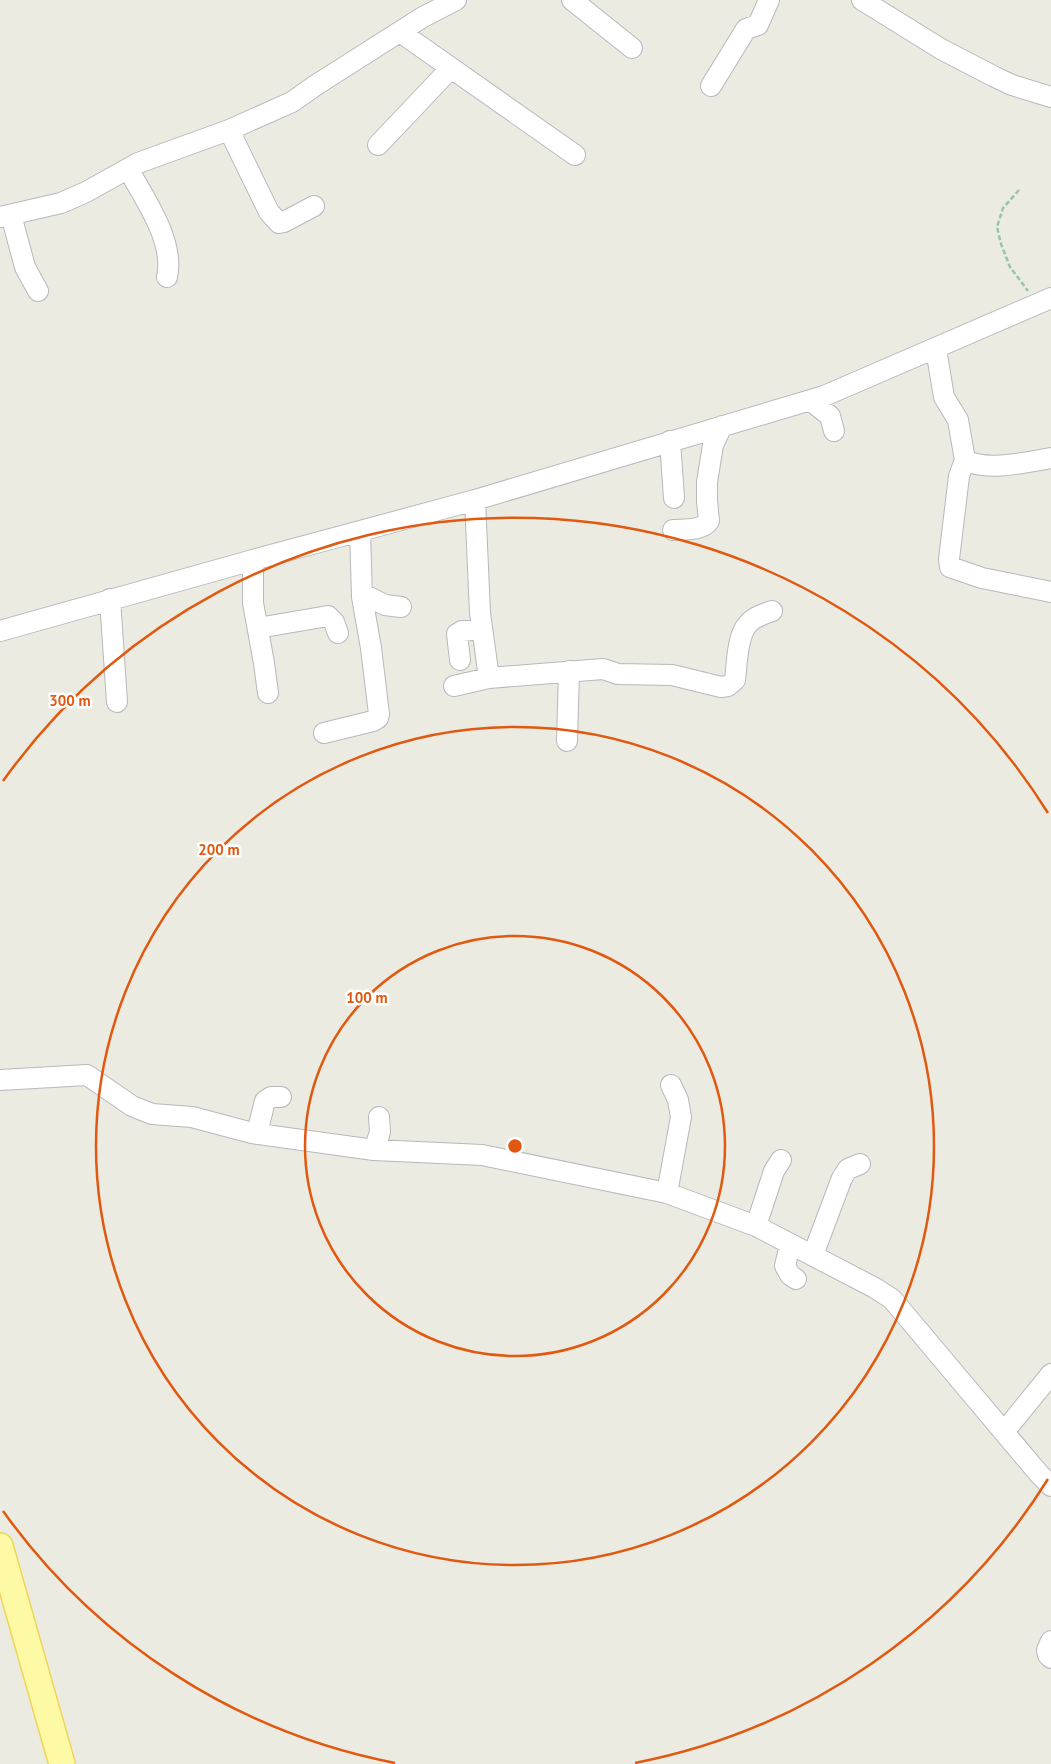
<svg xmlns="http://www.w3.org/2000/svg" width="1051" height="1764" font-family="'PT Sans',sans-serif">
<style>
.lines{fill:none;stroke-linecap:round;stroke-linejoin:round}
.minor-casing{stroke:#b6b8bd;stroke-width:22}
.major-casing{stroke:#f0d556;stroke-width:28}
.path{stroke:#96c5a9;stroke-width:2.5;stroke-dasharray:5 2.5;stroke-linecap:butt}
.minor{stroke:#fff;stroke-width:20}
.major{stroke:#fef9a4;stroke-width:25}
.ring{fill:none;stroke:#e15910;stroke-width:2.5}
.centre{fill:#e15910;stroke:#fff;stroke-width:2.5}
.ring-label{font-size:15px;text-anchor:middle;font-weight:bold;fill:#e15910;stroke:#fff;stroke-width:5;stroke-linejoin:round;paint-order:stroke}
</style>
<rect width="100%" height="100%" fill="#ecebe1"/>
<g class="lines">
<defs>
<path id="minor" d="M572,0L632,48
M862,0L941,49L995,77L1012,85L1051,97
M400,32L575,155
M711,86L746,29L758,25L769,0
M229,130L269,212L279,223L284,222L314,206
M378,145L451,68
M128,169C145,199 175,242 167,277
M11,215L25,267L38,291
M0,217L61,203L86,192L138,163L229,130L292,102L316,85L423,17L456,0
M936,349L944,397L958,420L965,460C987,472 1027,462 1051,458
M814,399L816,405L830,416L834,431
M670,441L674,498
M965,460L959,476L949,559L950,567L982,578L1051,592
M475,500L480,613L489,678L603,669L618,674L672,675L721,687L728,686L735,680C737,664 737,635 748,624C754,617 763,614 772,611
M673,530C685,529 702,531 709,521L707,501V482L713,445L722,426
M253,560V603L264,663L268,693
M362,597H369L385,605L401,607
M110,599L117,702
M258,628L328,616L334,622L338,633
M0,631L253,560L475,500L824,396L1051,298
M460,660L457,634L462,631L482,629
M454,686L489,678
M324,733L373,721L378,718L379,714L371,648L362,597L360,531
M567,741L569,671
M0,1080L87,1075L132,1106L152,1114L192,1117L252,1133L374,1150L482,1155L667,1193L756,1226L875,1288L892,1299L1040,1475L1051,1486
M257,1133L265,1101L271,1097H281
M374,1150L380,1132L379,1117
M667,1193L681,1117L678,1100L671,1085
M756,1226L774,1171L781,1160
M790,1244L785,1266L790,1275L796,1279
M813,1255L842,1178L848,1169L860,1164
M1004,1432L1051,1374
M1051,1641L1047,1650L1048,1655L1051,1658"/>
<path id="major" d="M0,1546L62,1764"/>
</defs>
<use href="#minor" class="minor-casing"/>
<use href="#major" class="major-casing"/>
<path class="path" d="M1019,190L1003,208L997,227L1001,244L1010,267L1028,291"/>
<use href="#minor" class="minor"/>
<use href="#major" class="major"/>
</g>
<g class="ring">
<circle cx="515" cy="1146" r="210"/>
<circle cx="515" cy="1146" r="419"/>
<path d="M1048 1479A629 629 0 0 1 635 1763M395 1763A629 629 0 0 1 3 1511M3 781A629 629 0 0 1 1048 813"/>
</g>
<circle cx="515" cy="1146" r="8" class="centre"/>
<g class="ring-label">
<text x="70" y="706">300 m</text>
<text x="219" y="855">200 m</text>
<text x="367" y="1003">100 m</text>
</g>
</svg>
